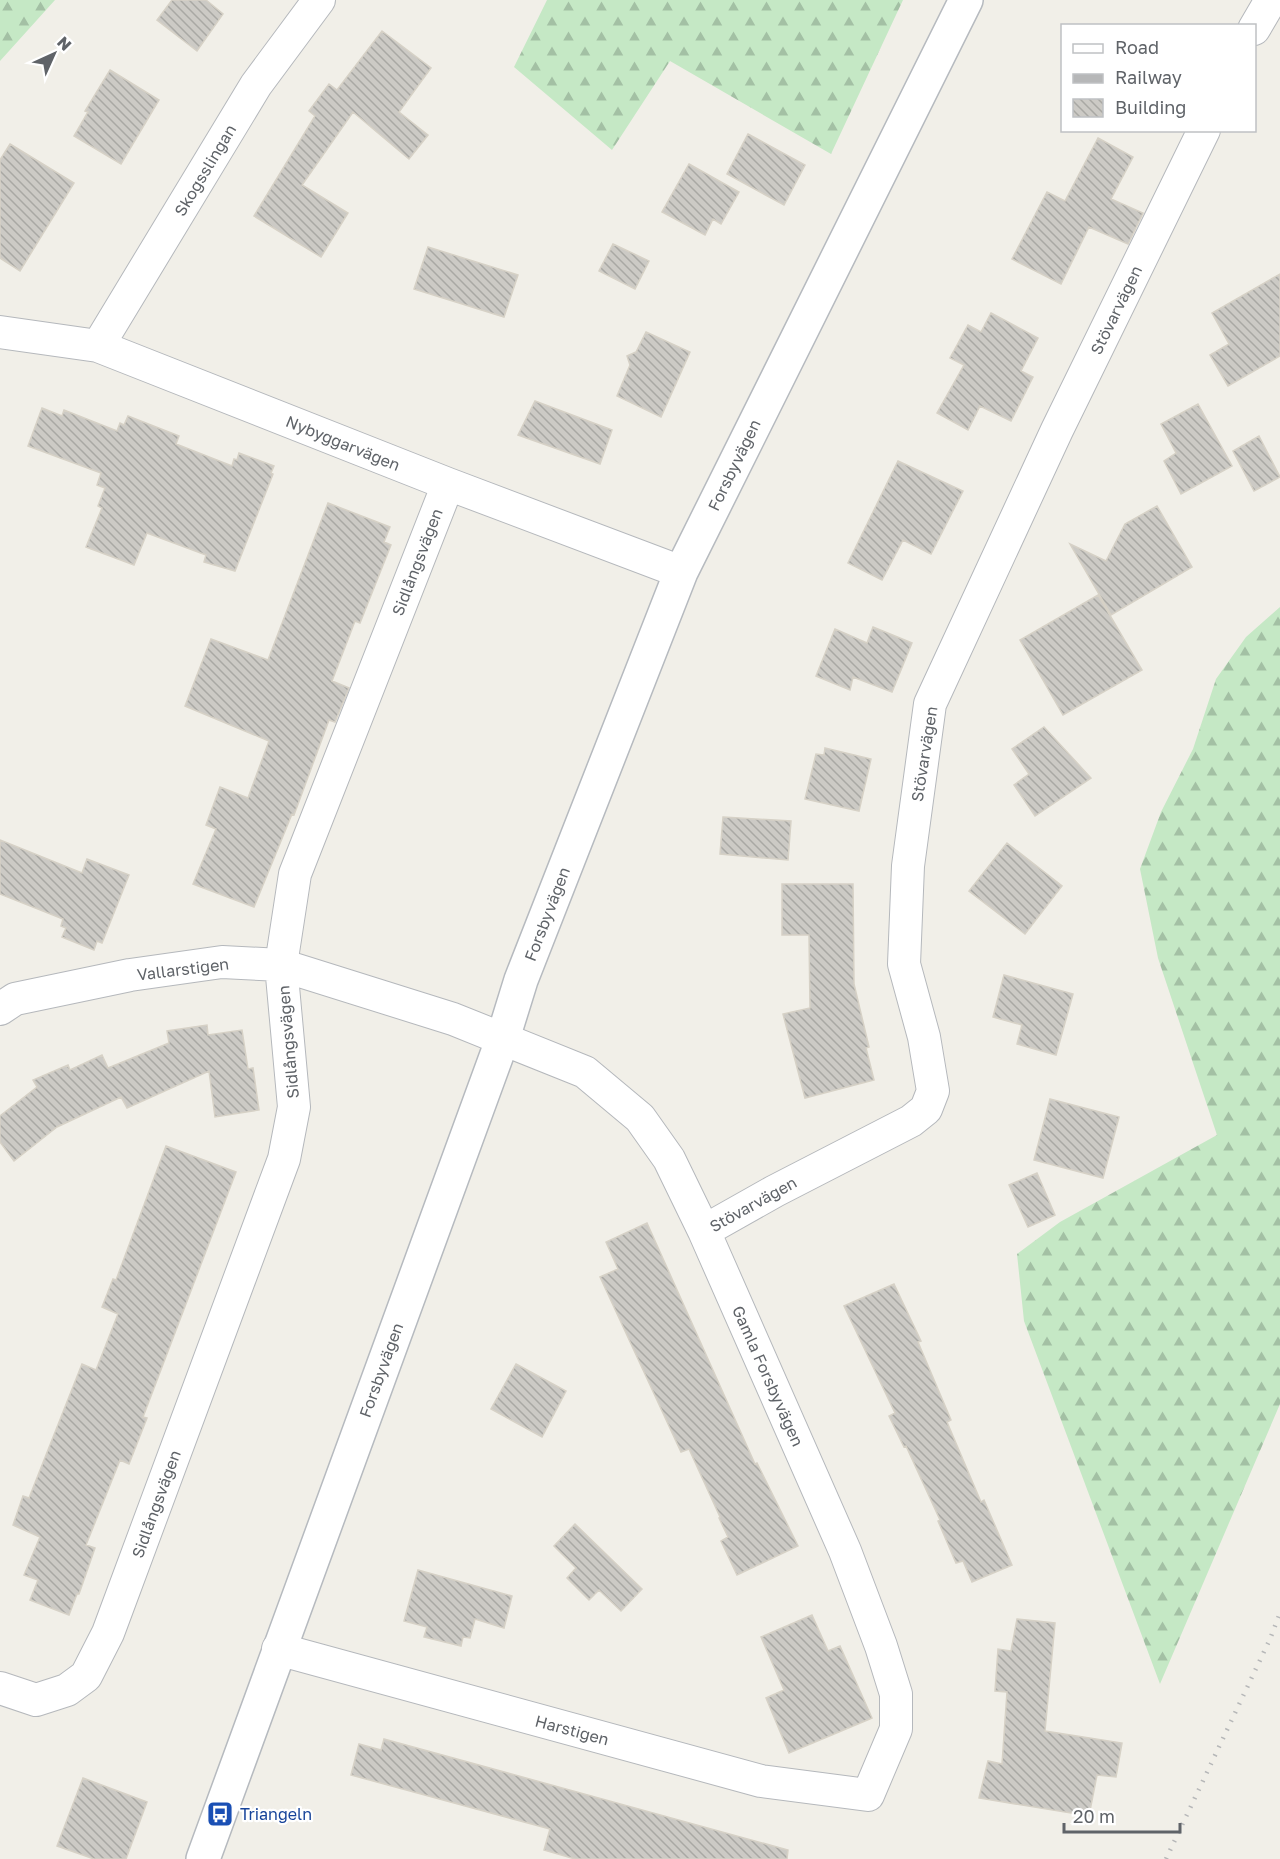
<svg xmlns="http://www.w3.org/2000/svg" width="1280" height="1859" font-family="'Golos Text',sans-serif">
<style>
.forest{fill:url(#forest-firs)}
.building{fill:url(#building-back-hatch);stroke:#d6d1c6;stroke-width:1.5}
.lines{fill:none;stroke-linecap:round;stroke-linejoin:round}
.street-casing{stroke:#b5b8bc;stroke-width:34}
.secondary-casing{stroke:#b6babf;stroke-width:36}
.street{stroke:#fff;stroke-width:32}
.secondary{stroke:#fff;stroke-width:33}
.rail{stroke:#b6b7b8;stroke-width:4.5;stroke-dasharray:1.5 8;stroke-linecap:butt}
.labels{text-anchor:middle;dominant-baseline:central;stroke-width:4.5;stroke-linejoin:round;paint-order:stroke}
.street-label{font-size:16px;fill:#5f6368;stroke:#fff}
.transit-label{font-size:16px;fill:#164399;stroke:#fff;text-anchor:start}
</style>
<defs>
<pattern id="forest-firs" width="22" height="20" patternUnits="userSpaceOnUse" patternTransform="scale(1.5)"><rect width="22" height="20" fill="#c5e8c5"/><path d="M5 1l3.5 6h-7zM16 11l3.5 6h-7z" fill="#a3c0a4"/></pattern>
<pattern id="building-back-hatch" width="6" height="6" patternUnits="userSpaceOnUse" patternTransform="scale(1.5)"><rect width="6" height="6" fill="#cccac5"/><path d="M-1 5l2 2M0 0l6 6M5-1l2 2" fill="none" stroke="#a9a8a4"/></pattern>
</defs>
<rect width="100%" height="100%" fill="#f1efe8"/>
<path class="forest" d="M0,0H55L0,61Z
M547,0H903L831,154L670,61L612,150L514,67Z
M1280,607V1404L1160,1684L1024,1321L1017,1254L1060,1222L1217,1135L1158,958L1140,869L1161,812L1193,749L1216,679L1246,637Z"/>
<path class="building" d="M172,0H206L223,14L197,51L157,20Z
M382,31L431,68L399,112L428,135L409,159L353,112L302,185L348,213L321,257L254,216L315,116L309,111L329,84L337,90Z
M110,70L159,100L121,164L74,136L88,112L85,111Z
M748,134L805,165L784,205L727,174Z
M1098,138L1133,157L1111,199L1143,213L1128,244L1089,227L1061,284L1012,259L1047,192L1065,201Z
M10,144L74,183L20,271L0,258V160Z
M689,164L739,192L721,224L713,219L705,235L662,212Z
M613,244L649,261L635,289L599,271Z
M428,247L518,275L504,317L414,289Z
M1280,274V356L1228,386L1210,355L1229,344L1212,313Z
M991,313L1038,338L1021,371L1033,377L1011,421L980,406L968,430L937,413L964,365L950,358L968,325L981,332Z
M646,332L690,352L661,417L617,396L630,365L627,356L636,352Z
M535,401L612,430L600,464L518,435Z
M1198,404L1232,466L1181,494L1164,461L1176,453L1161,424Z
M42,408L62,416L64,410L117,431L120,423L124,425L128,416L179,436L176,444L232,466L234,459L237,460L239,453L274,466L271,473L273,474L235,571L204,562L206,555L147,533L134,565L86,547L102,508L98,506L105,488L97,485L101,473L28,446Z
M1259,436L1280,477L1254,491L1233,451Z
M898,461L963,491L931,554L903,540L882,580L848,563Z
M328,503L390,527L384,542L391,545L360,623L355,621L332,681L349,688L335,722L329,720L294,815L292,814L254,907L193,884L216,829L206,825L220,787L248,798L269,741L185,706L211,639L268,660Z
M1157,506L1192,567L1111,615L1070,544L1106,561L1125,524Z
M1098,595L1142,670L1063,715L1020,640Z
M873,627L912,643L892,692L853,677L850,690L816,676L835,629L867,643Z
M1044,727L1091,778L1035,816L1014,785L1029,774L1012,749Z
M825,748L871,759L859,811L805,799L816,754L824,755Z
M723,817L791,821L788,860L720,854Z
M0,840L82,873L87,859L129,875L102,943L97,941L94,950L62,937L66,928L61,926L63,919L0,894Z
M1007,843L1062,886L1025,934L969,891Z
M782,884H853L854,984L869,1047L866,1048L874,1080L805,1098L783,1014L810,1008L809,935H782Z
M1004,975L1073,994L1056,1055L1017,1044L1022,1025L993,1017Z
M207,1025L208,1035L242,1030L248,1069L253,1068L259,1110L215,1117L209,1071L127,1108L121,1097L57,1127L14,1161L0,1142V1116L37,1087L33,1080L68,1065L70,1070L102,1055L108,1068L169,1043L167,1031Z
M1050,1099L1119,1117L1103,1178L1034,1160Z
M166,1146L236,1172L143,1417L147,1418L129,1464L120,1460L86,1545L95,1548L79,1594H77L69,1615L30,1600L38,1580L24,1575L40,1537L13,1525L23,1496L29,1498L82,1364L96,1370L118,1314L102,1307L113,1279L116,1280Z
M1037,1173L1055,1215L1028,1227L1009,1185Z
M647,1223L755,1464L757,1463L798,1546L737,1575L721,1541L728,1537L719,1518L720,1517L689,1449L681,1452L600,1277L618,1269L606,1242Z
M894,1284L921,1341L918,1342L951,1420L947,1422L981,1502L984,1500L1012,1565L972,1582L963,1561L956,1563L938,1521L940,1520L906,1446L904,1447L889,1416L895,1413L844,1306Z
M516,1364L566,1391L542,1437L491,1409Z
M575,1524L642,1589L621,1611L599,1590L589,1600L567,1578L576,1568L554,1546Z
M418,1570L512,1596L504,1628L475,1619L470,1638L463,1637L461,1646L424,1637L427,1627L404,1621Z
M812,1615L828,1651L840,1646L872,1718L789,1753L766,1698L784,1690L761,1637Z
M1017,1619L1055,1623L1045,1731L1122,1743L1116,1777L1097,1775L1089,1816L979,1798L988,1761L1002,1764L1007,1692L995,1691L998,1649L1011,1651Z
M384,1739L788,1850L787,1859H575L544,1850L550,1829L351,1775L359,1744L381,1750Z
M83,1778L147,1802L126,1859H94L57,1846Z"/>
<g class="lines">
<defs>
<path id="street" d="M1254,29L1271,0
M0,332L98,346L448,484L681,572
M98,346L256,85L319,0
M0,1009L15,999L130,975L222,962L281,965L453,1019L585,1072L640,1118L669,1159L704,1231L845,1551L881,1646L896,1694V1729L868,1795L761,1781L278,1649
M704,1231L775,1191L911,1121L926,1109L933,1091L924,1037L904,964L908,866L930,704L1057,430L1204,130
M0,1688L36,1700L67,1690L86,1676L108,1633L284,1159L294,1107L281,965L295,874L448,484"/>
<path id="secondary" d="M203,1859L503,1038L521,980L681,572L966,0"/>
</defs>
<use href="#street" class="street-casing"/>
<use href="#secondary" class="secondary-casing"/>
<use href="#street" class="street"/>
<use href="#secondary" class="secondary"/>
<path class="rail" d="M1166,1859L1270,1639L1280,1613"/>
</g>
<defs>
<symbol id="bus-square" viewBox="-11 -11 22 22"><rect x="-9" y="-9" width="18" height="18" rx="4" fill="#1a4fb4" stroke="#fff"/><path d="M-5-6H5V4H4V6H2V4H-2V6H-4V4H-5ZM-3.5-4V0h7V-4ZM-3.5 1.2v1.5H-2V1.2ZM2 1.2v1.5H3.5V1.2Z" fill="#fff"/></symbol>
</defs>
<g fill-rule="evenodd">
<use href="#bus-square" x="205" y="1799" width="30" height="30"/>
</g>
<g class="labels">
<g class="street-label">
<text transform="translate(205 170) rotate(-59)">Skogsslingan</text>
<text transform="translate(1116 310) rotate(-64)">Stövarvägen</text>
<text transform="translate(343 443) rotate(22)">Nybyggarvägen</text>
<text transform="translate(734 465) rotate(-64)">Forsbyvägen</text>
<text transform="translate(417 562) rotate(-69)">Sidlångsvägen</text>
<text transform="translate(924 754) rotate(-81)">Stövarvägen</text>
<text transform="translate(547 914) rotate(-69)">Forsbyvägen</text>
<text transform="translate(183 969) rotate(-7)">Vallarstigen</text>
<text transform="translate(288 1042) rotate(-95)">Sidlångsvägen</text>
<text transform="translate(753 1204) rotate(-29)">Stövarvägen</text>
<text transform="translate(381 1370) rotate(-70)">Forsbyvägen</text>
<text transform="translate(768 1376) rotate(66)">Gamla Forsbyvägen</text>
<text transform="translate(156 1504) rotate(-70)">Sidlångsvägen</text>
<text transform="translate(572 1730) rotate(15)">Harstigen</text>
</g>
<g class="transit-label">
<text x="240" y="1814">Triangeln</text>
</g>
</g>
<rect x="1061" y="24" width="195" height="108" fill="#ffffff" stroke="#bfc1c3" stroke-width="1.5"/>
<rect x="1073" y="44" width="30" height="9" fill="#ffffff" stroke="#bfc1c3" stroke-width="1.5"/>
<text x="1115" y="54" font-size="18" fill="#5f6368">Road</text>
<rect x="1073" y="74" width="30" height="9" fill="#b6b7b8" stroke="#bfc1c3" stroke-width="1.5"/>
<text x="1115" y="84" font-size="18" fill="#5f6368">Railway</text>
<rect x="1073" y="99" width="30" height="18" fill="url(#building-back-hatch)" stroke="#bfc1c3" stroke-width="1.5"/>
<text x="1115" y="114" font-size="18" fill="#5f6368">Building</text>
<g transform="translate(54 54) rotate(45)" stroke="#ffffff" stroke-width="4.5" paint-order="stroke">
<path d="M0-4.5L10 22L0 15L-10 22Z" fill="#5f6368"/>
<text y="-9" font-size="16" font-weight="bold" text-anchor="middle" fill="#5f6368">N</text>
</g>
<path d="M1064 1823v9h116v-9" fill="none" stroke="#5f6368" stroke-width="3"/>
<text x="1073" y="1823" font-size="18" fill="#5f6368" stroke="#ffffff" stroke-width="4.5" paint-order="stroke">20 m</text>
</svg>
